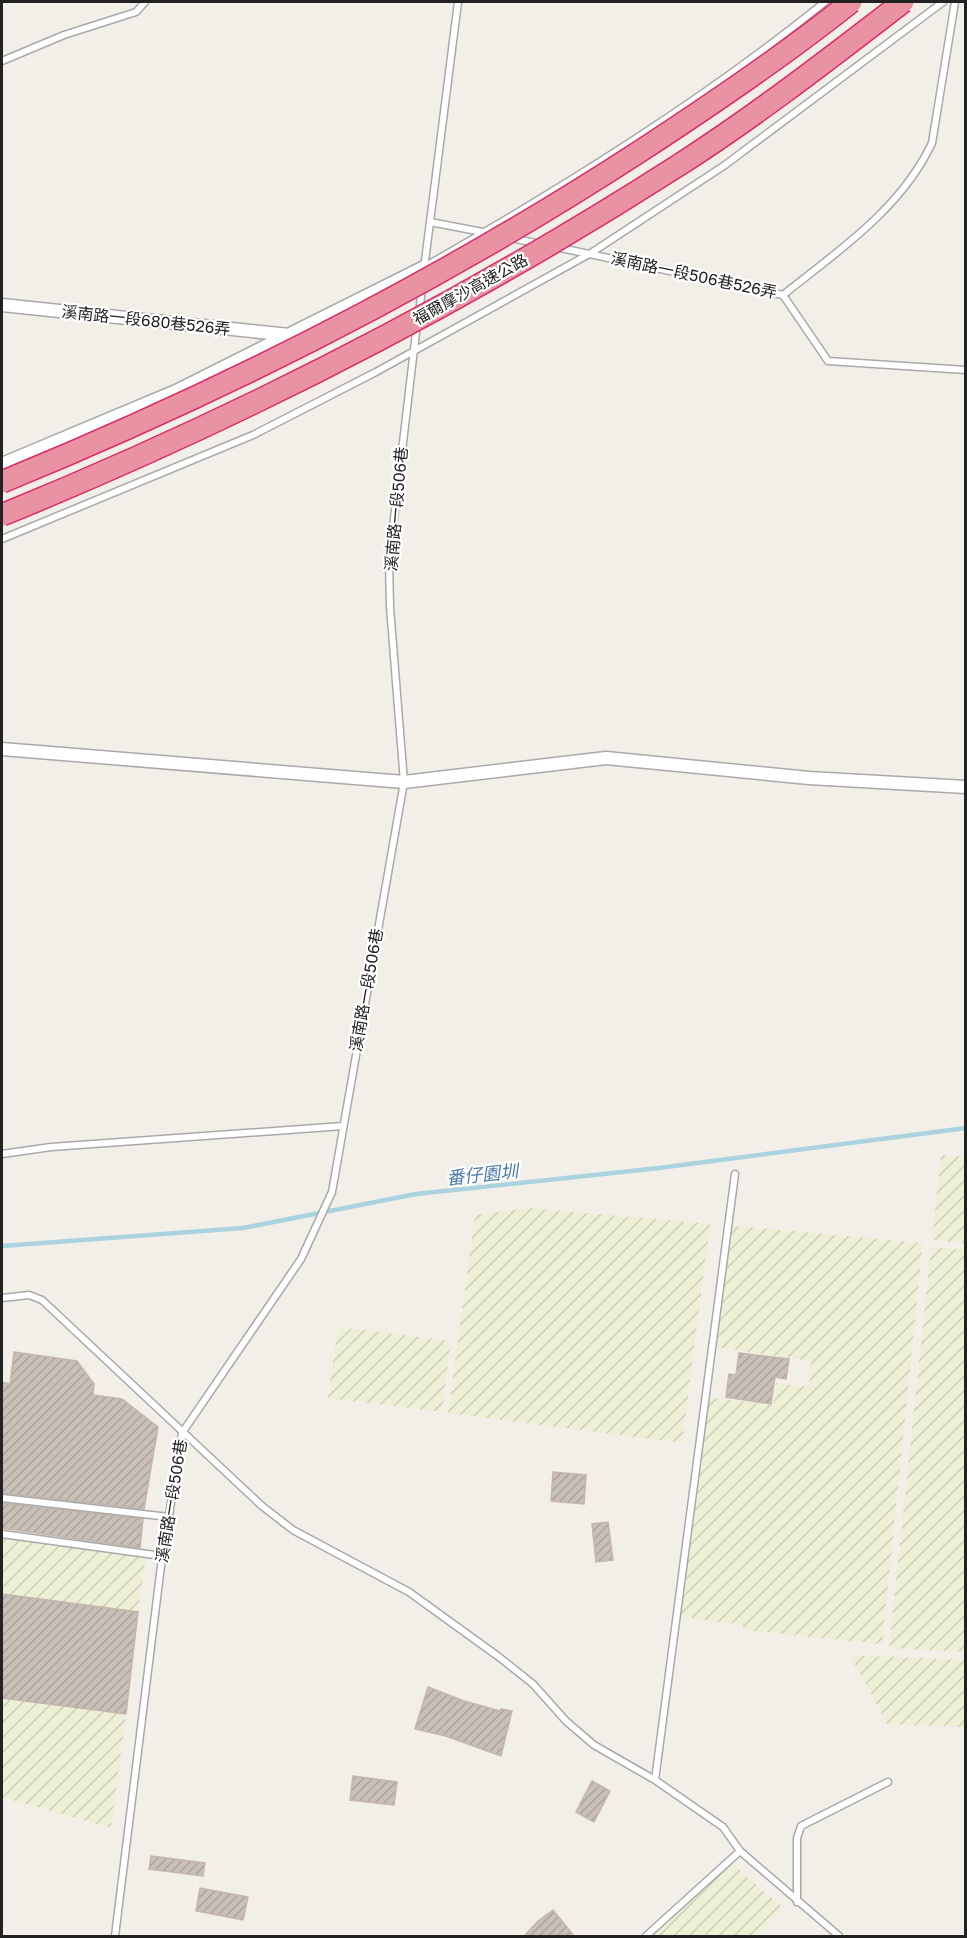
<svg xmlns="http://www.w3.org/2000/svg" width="967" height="1938" font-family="'Golos Text','Noto Sans TC',sans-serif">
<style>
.farmland{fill:url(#farmland-furrows)}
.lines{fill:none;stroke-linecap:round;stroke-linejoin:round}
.stream{stroke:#aad3df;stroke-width:4.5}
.building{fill:url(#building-hatch);stroke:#c4b6ab;stroke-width:1.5}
.lane-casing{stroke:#a9a9a9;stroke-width:9}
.street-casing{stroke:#a9a9a9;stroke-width:15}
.lane{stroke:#fff;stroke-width:6}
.street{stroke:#fff;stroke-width:12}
.highway-bridge-casing{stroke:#dc2a67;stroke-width:24;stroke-linecap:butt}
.highway-bridge{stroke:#e892a2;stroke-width:21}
.labels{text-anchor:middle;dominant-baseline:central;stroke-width:4.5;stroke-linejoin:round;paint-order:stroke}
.street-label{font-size:16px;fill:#222;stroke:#fff}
.water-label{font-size:18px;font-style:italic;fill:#4a7aab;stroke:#fff}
</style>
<defs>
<pattern id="farmland-furrows" width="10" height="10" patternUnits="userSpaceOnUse" patternTransform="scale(1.5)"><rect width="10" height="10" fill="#eef0d5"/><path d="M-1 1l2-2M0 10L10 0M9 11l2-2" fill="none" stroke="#ccceb7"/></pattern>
<pattern id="building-hatch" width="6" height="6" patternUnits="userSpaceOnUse" patternTransform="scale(1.5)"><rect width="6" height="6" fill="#c7bfb8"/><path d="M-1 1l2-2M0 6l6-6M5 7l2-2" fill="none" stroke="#aba49e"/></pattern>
</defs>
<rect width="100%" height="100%" fill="#f2efe9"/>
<path class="farmland" d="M941,1155L965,1157V1243L932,1240Z
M529,1208L710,1224L682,1443L448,1413L475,1215Z
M725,1225L923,1243L882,1644L743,1630V1625L676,1616L704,1397L773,1405L776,1383L809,1387L811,1361L711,1346Z
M931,1247L965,1250V1652L889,1648Z
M338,1327L451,1341L442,1412L328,1398Z
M2,1535L146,1554L138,1612L2,1594Z
M850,1655L965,1660V1727L887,1724Z
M2,1698L126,1714L111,1828L2,1797Z
M731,1863L783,1908L756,1936H655Z"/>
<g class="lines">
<path class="stream" d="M2,1246L243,1228L416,1194L659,1168L966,1128"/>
</g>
<path class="building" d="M14,1352L77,1361L94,1384L93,1395L122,1399L158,1427L144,1509L2,1493V1382L10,1384Z
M739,1353L789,1359L786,1379L775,1377L771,1404L726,1397L729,1374L736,1375Z
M553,1472L586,1475L584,1504L551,1501Z
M2,1503L143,1519L140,1548L2,1528Z
M608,1522L613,1560L596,1562L592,1524Z
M2,1594L138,1612L126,1714L2,1698Z
M428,1687L464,1701L500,1711L501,1709L512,1711L501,1756L446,1736L415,1729Z
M353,1776L397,1782L394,1805L350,1800Z
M592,1781L610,1791L594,1822L576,1812Z
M151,1856L205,1863L203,1876L149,1869Z
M200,1888L248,1897L243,1920L196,1911Z
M553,1910L574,1936H524L538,1921Z"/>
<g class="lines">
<defs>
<path id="lane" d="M2,61L64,35L136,12L145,2
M430,222L493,234
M511,238L540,244
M556,247L783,295C838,251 901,209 932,143L955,2
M424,267C563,188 701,102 825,2
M424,269L458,2
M783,295L828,361L966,370
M419,313L422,288
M2,539L253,435L376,372L591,253L725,165L943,2
M2,1154L51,1147L343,1126
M2,1298L29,1295L42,1300L262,1506L293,1530L409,1592L499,1657L533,1684L566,1721L594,1745L655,1780L723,1827L740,1851L839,1936
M2,1498L169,1517
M2,1534L162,1556
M655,1780L735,1174
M797,1902V1838L801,1826L888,1782
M115,1936L161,1566L182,1433L301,1259L332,1192L404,782L390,607L389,561L417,324
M646,1936L740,1851"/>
<path id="street" d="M2,305L289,335
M2,464L176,391L424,267
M2,749L404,782L606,758L809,778L966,787"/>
</defs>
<use href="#lane" class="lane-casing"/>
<use href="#street" class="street-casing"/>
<use href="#lane" class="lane"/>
<use href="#street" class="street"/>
<defs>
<path id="highway-bridge" d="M2,482C224,391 441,281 642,150C714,103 785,55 851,2
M2,515C237,419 464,303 679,165C757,115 830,58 903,2"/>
</defs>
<use href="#highway-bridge" class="highway-bridge-casing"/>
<use href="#highway-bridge" class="highway-bridge"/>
</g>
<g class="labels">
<g class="street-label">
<text transform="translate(694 275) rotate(12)">溪南路一段506巷526弄</text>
<text transform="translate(470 289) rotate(-29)">福爾摩沙高速公路</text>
<text transform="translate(146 320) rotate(6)">溪南路一段680巷526弄</text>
<text transform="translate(396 509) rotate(-85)">溪南路一段506巷</text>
<text transform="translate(366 990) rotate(-80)">溪南路一段506巷</text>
<text transform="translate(171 1501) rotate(-81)">溪南路一段506巷</text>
</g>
<g class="water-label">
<text transform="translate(482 1174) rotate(-6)">番仔園圳</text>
</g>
</g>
<rect width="967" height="1938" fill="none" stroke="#222222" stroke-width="6"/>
</svg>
